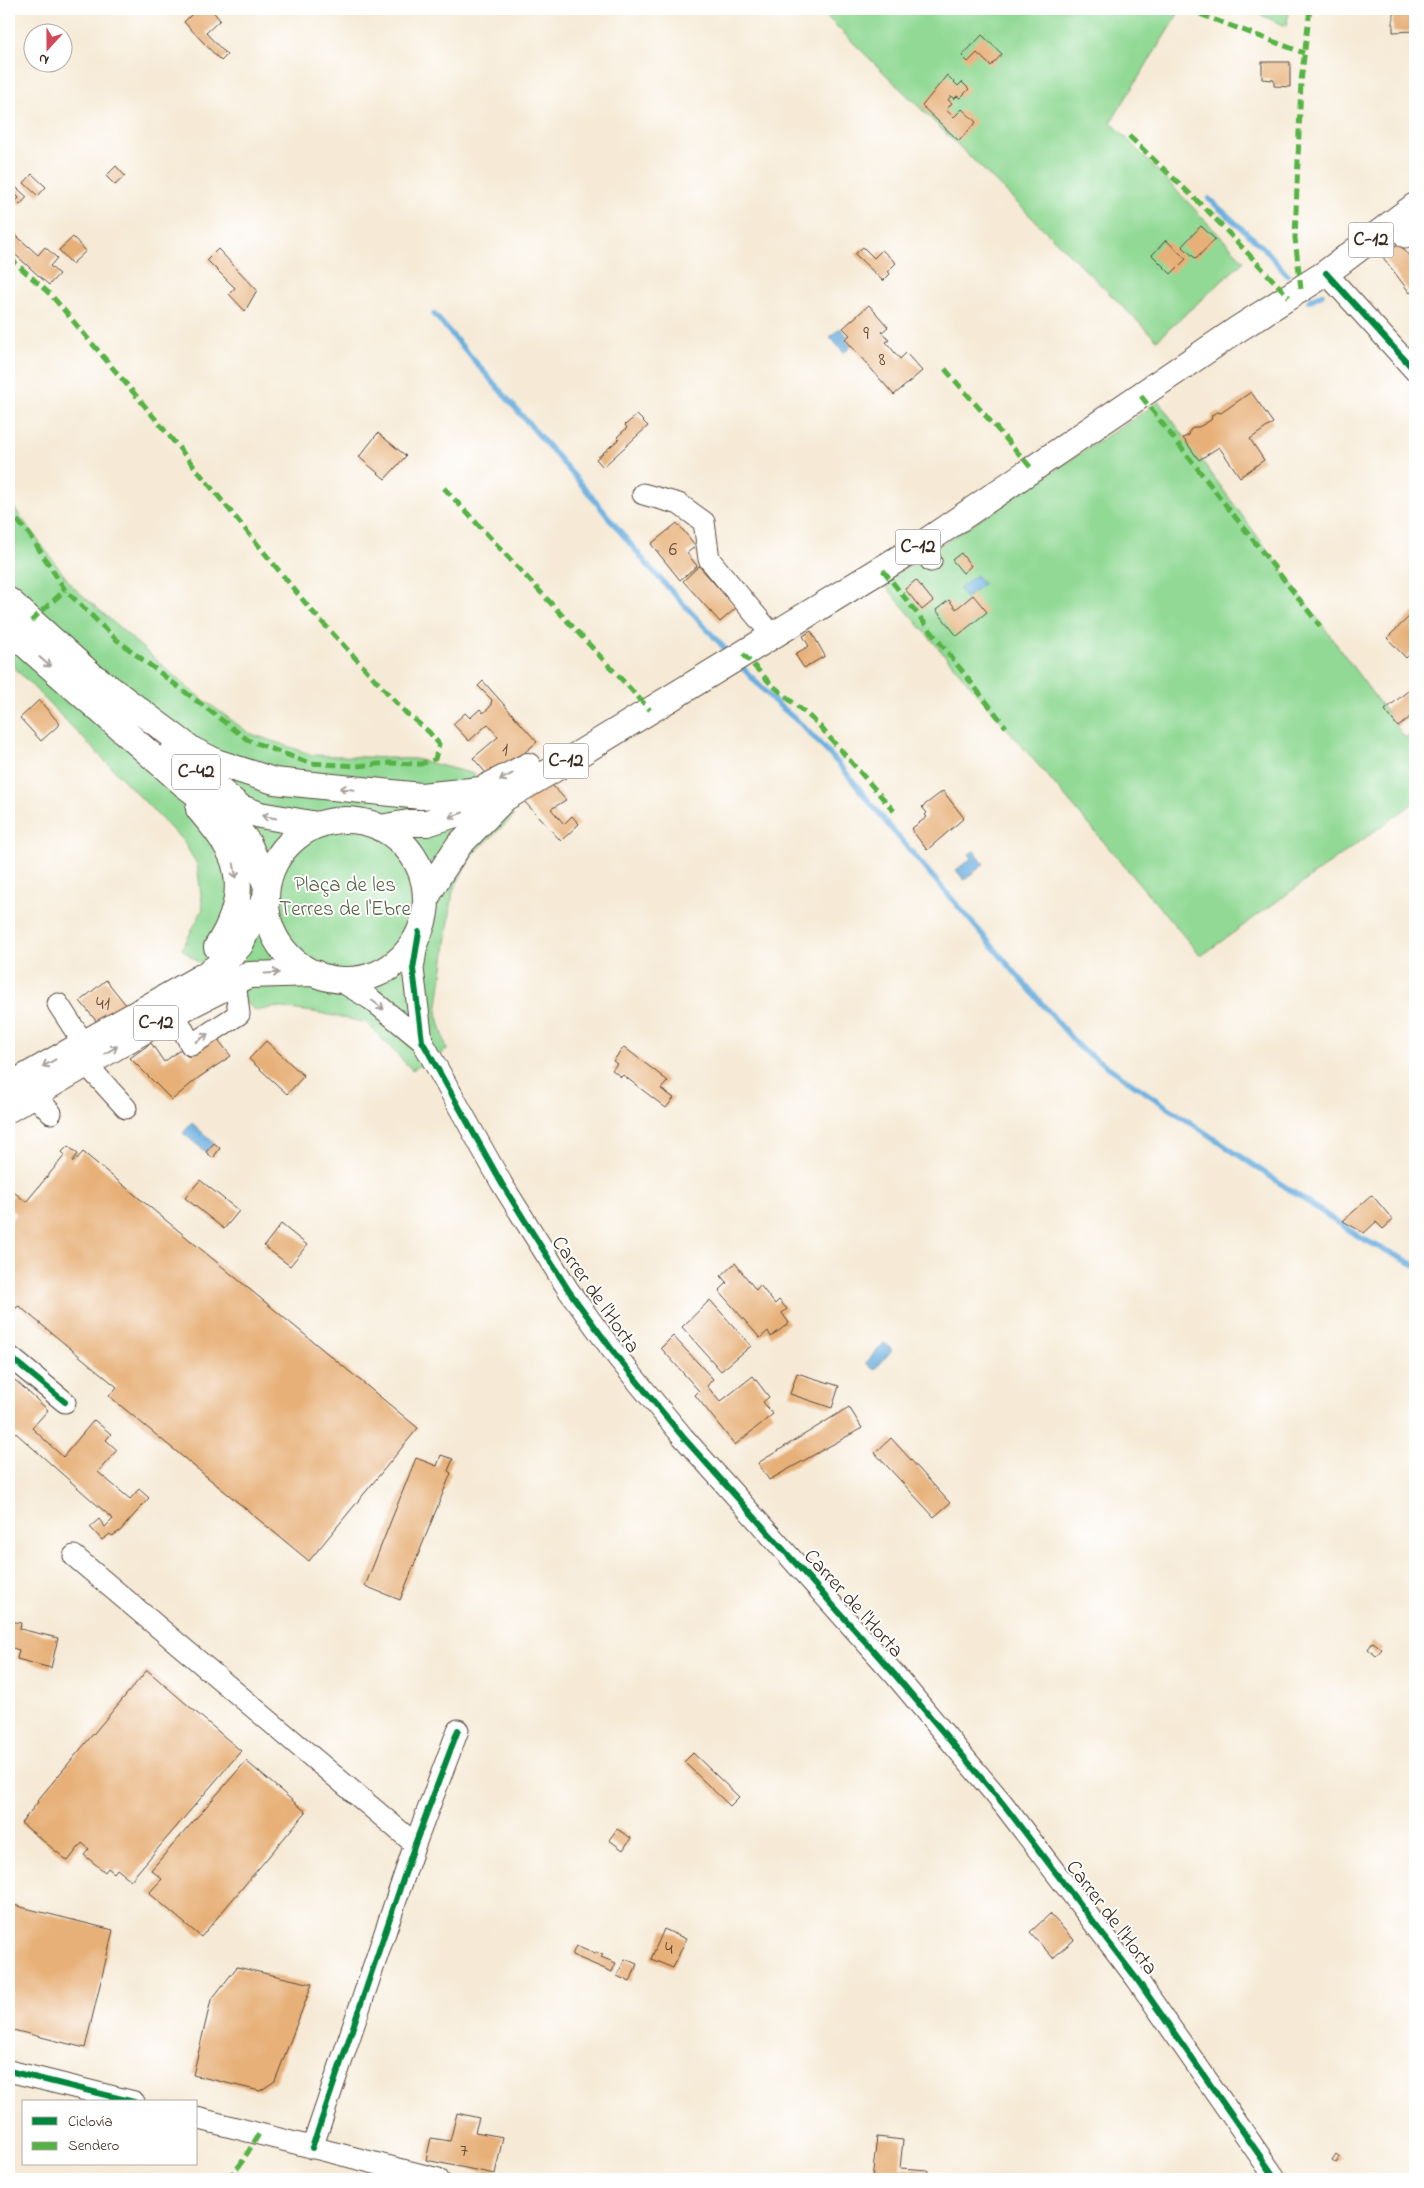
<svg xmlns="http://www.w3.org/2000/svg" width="1424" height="2188" font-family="'Indie Flower',sans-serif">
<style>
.green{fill:#91d994;stroke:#668259}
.water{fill:#69aedf;stroke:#526c7e}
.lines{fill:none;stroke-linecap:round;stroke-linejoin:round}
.stream{stroke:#69aedf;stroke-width:5.5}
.building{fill:#e7b078}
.minor-casing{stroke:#57473a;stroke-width:23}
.major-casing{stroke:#57473a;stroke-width:28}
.minor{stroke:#fff;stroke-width:21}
.major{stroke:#fff;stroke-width:26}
.quiet{stroke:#57b245;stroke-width:5;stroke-dasharray:10 5;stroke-linecap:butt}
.cycleway-casing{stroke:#fff;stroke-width:9}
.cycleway{stroke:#00873e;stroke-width:6}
.oneway{stroke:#a79f9a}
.labels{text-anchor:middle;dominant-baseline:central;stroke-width:4;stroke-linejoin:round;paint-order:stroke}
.number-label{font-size:19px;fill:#664c34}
.shield{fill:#fff;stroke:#766a62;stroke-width:1}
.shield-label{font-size:20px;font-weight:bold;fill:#3b2a1e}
.park-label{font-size:21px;fill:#555f41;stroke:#fff}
.street-label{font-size:21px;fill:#3b2a1e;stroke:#fff}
</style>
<rect width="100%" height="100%" fill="#fff"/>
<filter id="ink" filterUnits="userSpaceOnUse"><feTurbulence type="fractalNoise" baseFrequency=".02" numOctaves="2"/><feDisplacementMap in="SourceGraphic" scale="10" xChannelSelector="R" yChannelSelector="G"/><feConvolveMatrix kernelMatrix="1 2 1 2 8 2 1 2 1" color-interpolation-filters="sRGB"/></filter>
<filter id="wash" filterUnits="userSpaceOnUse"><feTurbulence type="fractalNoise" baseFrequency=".0096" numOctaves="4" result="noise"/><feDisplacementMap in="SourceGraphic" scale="20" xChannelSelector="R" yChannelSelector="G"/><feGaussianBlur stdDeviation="1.12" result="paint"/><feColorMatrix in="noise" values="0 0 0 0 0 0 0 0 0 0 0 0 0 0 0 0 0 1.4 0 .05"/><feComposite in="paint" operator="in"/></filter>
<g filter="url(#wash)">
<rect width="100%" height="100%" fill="#f6ead6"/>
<path class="green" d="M819,9H1181L1111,122L1244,261L1157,340Z
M1247,9H1290L1286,26Z
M1159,402L1405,738L1415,730V802L1201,956L883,583Z
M9,501L72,586L189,689L249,733L313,755L415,759L474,774L514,816L473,854L453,890L437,1013L447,1050L412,1070L367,1023L320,1013L275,1007L256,1011L182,949L203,909L197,864L183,841L9,662Z"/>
<path class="water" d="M840,328L848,337L851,346L844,353L830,337Z
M976,575L983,584L966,598L959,589Z
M974,851L984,864L964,880L956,870L972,858L969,854Z
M192,1123L214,1143L206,1152L183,1133Z
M884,1343L892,1350L874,1370L866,1363Z"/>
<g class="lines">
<path class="stream" d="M1209,199L1267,251L1287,275
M1309,301L1322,294
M434,314L588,492L650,568L730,654
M740,665L774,701L802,725L839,764L890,827L1080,1048L1361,1238L1415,1265"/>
</g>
<g id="blocks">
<path class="building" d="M197,9H211L220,20L206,33L227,55L221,61L184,22Z
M1393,9H1415V31L1393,32Z
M982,35L1002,54L991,66L977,53L968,62L962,56Z
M1262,62H1290V87L1274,86V80L1262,79Z
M947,75L958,86L962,82L969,89L960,98L957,96L954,99L951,96L948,100L952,103L946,110L954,117L962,109L976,122L959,141L922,106Z
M116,166L125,176L115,185L106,176Z
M32,174L46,187L38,196L24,183Z
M9,181L27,197L20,205L16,201L19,198L9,188Z
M1201,226L1215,239L1196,259L1182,246Z
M10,230L38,255L45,247L57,258L50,266L59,274L49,285L9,249Z
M73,237L86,251L72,264L59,250Z
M1166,240L1186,259L1171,274L1152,255Z
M1399,243L1415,264V289L1410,293L1382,256Z
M863,247L874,258L882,250L896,263L888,271L890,274L883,281L855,254Z
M218,249L257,290L245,311L229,294L235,288L207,260Z
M869,305L888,327L882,332L889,340L886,342L900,359L906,353L922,371L894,395L845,339L850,335L843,328Z
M1251,392L1273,423L1250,439L1264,460L1240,477L1219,447L1199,460L1183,438L1189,435L1190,430L1195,427H1199L1211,420L1212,415L1217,412L1221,413Z
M637,415L648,426L603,467L596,459L619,439L617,437L627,428L625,425Z
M378,433L406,456L385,479L359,457Z
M677,523L696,546L687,553L697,566L680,580L651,544Z
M961,553L971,566L963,573L952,560Z
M699,566L736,608L720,622L683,581Z
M916,580L933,601L922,610L905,589Z
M973,595L987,612L957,636L936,610L949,600L956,609Z
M1415,611V648L1406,658L1387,638Z
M811,631L825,656L804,668L795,654L809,646L803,636Z
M483,681L537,742L492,780L473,758L498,737L488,724L469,741L453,724L465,713L470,718L480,709L483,713L490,707L492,700L478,686Z
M1415,685V713L1398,727L1385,710Z
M39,700L60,724L41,741L20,718Z
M551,784L566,800L551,809L564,824L572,816L579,824L561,841L523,800Z
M943,791L964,818L927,850L911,829L927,817L925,815L927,813L922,807Z
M106,980L127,1006L101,1027L80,1001Z
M215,1036L231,1056L198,1078L172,1100L130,1058L151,1043L164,1062L181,1049L189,1058Z
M266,1041L304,1076L287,1094L249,1059Z
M624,1047L668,1081L661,1089L674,1098L666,1108L623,1075L621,1077L612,1070L617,1064L613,1061Z
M214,1143L220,1148L213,1158L206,1152Z
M68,1146L78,1154L72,1161L74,1162L83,1152L418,1428L309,1561L109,1396L117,1387L19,1306L9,1312V1223L16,1214L9,1208V1200L15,1193L26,1202L65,1155L62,1152Z
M200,1180L239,1211L224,1229L185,1198Z
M1372,1195L1393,1220L1383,1229L1376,1222L1364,1233L1343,1221Z
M281,1224L307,1245L290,1266L264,1246Z
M735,1263L756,1290L760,1285L775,1304L779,1300L787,1309L782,1313L789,1323L771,1337L768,1331L760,1338L719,1291L727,1283L721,1276Z
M710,1300L751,1346L721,1371L682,1327Z
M673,1336L713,1379L707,1386L720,1402L753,1376L769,1397L763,1402L773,1414L735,1445L695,1395L699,1391L661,1348Z
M797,1373L839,1386L832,1408L790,1394Z
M15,1380L48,1410L32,1428L63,1457L94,1420L111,1434L106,1440L117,1450L98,1472L130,1499L139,1489L149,1498L120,1531L112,1536L110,1534L102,1540L90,1527L99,1519L105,1527L113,1519L9,1427V1388Z
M849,1407L862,1428L769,1480L758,1463Z
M891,1438L950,1503L934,1517L875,1453Z
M441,1455L453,1459L448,1471L451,1473L400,1600L365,1586L416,1458L437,1466Z
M10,1621L21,1623L20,1629L58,1638L51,1668L17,1659L19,1650L9,1647Z
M1373,1642L1382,1649L1376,1656L1368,1649Z
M147,1670L241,1751L131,1880L117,1869L114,1873L108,1868L105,1872L84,1855L89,1849L82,1843L68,1861L21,1823L38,1802L37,1801Z
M693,1753L739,1797L730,1806L684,1762Z
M246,1761L306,1812L201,1937L149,1893L162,1879L151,1870Z
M617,1829L631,1838L623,1850L609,1840Z
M9,1904L113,1930L85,2048L9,2029Z
M1050,1914L1074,1940L1053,1958L1030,1932Z
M664,1929L686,1939L673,1968L651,1959Z
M576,1946L595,1954L596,1952L603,1955L601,1957L616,1963L612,1972L572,1955Z
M625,1959L637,1964L630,1982L617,1976Z
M237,1967L312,1984L275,2081L260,2091L193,2075L211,2000Z
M457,2113L479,2118L475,2132L503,2137L495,2174L426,2160L431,2138L450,2141Z
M877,2137L903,2140L900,2168L928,2170L927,2179H872Z
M1336,2154L1340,2157L1336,2163L1332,2160Z"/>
</g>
</g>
<g filter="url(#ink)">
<use href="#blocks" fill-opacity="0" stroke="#57473a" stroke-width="1"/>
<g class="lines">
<defs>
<path id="minor" d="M1395,221L1405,237
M1326,273L1415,371
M643,494L679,504L704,522L709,559L773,636
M921,545L931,561
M419,932L413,969L422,1041L502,1184L569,1291L618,1358L683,1437L896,1676L1004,1805L1136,1978L1276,2179
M337,979L372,1000L422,1041
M58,1004L84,1044
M174,1013L191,1045L239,1014L235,981
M86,1064L126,1108
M34,1095L51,1113
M9,1356L65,1402
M74,1556L415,1844
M9,2071L134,2102
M196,2118L438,2179
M312,2148L415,1844L458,1730"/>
<path id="major" d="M9,601L110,692
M9,630L185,785L220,812L235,826L248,843L267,886
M97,679L192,750L216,762L274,781L421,796L481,790L528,766
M173,752L241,808L260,815L317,825
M199,809C213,826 232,847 236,869C242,896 232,924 217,947
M266 900a80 80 0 1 1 160 0a80 80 0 1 1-160 0Z
M380,828L409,823H427L503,799L556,768L921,545L1238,329L1326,273L1415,206
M426,898L439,875L459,845L501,802
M9,1086L205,975L224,962L240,945L249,925L265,901
M9,1109L174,1013L249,975L315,973"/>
</defs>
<use href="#minor" class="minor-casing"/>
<use href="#major" class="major-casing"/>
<use href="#minor" class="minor"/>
<use href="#major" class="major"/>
<path class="quiet" d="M1186,9L1304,53
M1129,136L1207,210L1289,297
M9,257L52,296L144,405L311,610L406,713L429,732L439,744L435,759L421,764L389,763L357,766L309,763L248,740L117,640L65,590L30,535L9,511
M1301,289L1295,238L1301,81L1310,9
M945,369L1033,470
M1141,396L1320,626
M444,488L650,710
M883,570L1006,727
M31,621L65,590
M743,654L771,684L817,723L894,811
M9,1077L13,1083
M227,2179L240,2165L259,2134
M432,2179H433"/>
<defs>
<path id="cycleway" d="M1326,273L1415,371
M419,932L413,969L422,1041L502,1184L569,1291L618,1358L683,1437L896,1676L1004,1805L1136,1978L1276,2179
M9,1356L65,1402
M9,2071L134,2102
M312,2148L415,1844L458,1730"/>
</defs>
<use href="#cycleway" class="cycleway-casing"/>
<use href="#cycleway" class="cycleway"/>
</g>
<defs><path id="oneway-shaft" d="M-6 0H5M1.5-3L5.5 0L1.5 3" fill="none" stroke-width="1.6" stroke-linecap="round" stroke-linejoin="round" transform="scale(1.25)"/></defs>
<g class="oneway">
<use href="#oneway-shaft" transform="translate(45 662) rotate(41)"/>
<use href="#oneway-shaft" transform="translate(506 777) rotate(152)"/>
<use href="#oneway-shaft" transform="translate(347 789) rotate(-174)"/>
<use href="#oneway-shaft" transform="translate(456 815) rotate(161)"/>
<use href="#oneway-shaft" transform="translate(269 817) rotate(-169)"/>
<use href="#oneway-shaft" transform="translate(235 871) rotate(81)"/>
<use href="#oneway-shaft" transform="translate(272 973) rotate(-3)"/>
<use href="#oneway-shaft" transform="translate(378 1005) rotate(37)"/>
<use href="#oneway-shaft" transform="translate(202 1038) rotate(-33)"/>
<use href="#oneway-shaft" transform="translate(111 1050) rotate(-30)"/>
<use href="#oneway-shaft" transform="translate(49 1063) rotate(151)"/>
</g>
</g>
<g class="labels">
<g class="number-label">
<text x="866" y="334">9</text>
<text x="882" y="360">8</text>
<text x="673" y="550">6</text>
<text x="505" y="750">1</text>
<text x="103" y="1004">41</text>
<text x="669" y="1949">4</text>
<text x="464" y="2151">7</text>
</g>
<g class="shield">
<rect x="1348.5" y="222.5" width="45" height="35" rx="4"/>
<rect x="895.5" y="529.5" width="45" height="35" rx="4"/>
<rect x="543.5" y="743.5" width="45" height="35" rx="4"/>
<rect x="172" y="754.5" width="48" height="35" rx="4"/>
<rect x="133.5" y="1005.5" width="45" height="35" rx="4"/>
</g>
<g class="shield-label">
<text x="1371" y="240">C-12</text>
<text x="918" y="547">C-12</text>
<text x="566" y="761">C-12</text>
<text x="196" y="772">C-42</text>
<text x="156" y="1023">C-12</text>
</g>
<g class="park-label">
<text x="345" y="886">Plaça de les<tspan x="345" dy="24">Terres de l'Ebre</tspan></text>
</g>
<g class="street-label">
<text transform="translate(595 1295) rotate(55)">Carrer de l'Horta</text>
<text transform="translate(853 1604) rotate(48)">Carrer de l'Horta</text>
<text transform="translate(1111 1918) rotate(53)">Carrer de l'Horta</text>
</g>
</g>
<rect width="1424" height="2188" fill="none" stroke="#fff" stroke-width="30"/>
<rect x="22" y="2100" width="175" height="65" fill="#ffffff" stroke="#b1aaa5"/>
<rect x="32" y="2117" width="25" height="8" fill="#00873e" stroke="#b1aaa5"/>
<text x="68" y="2126" font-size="15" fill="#3b2a1e">Ciclovía</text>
<rect x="32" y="2142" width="25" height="8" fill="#57b245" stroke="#b1aaa5"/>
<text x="68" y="2150" font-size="15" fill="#3b2a1e">Sendero</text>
<g transform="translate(48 48) rotate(201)"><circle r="24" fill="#ffffff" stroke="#b1aaa5"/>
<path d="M0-4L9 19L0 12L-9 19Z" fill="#d1495b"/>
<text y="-8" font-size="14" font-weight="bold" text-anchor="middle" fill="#3b2a1e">N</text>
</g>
</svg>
